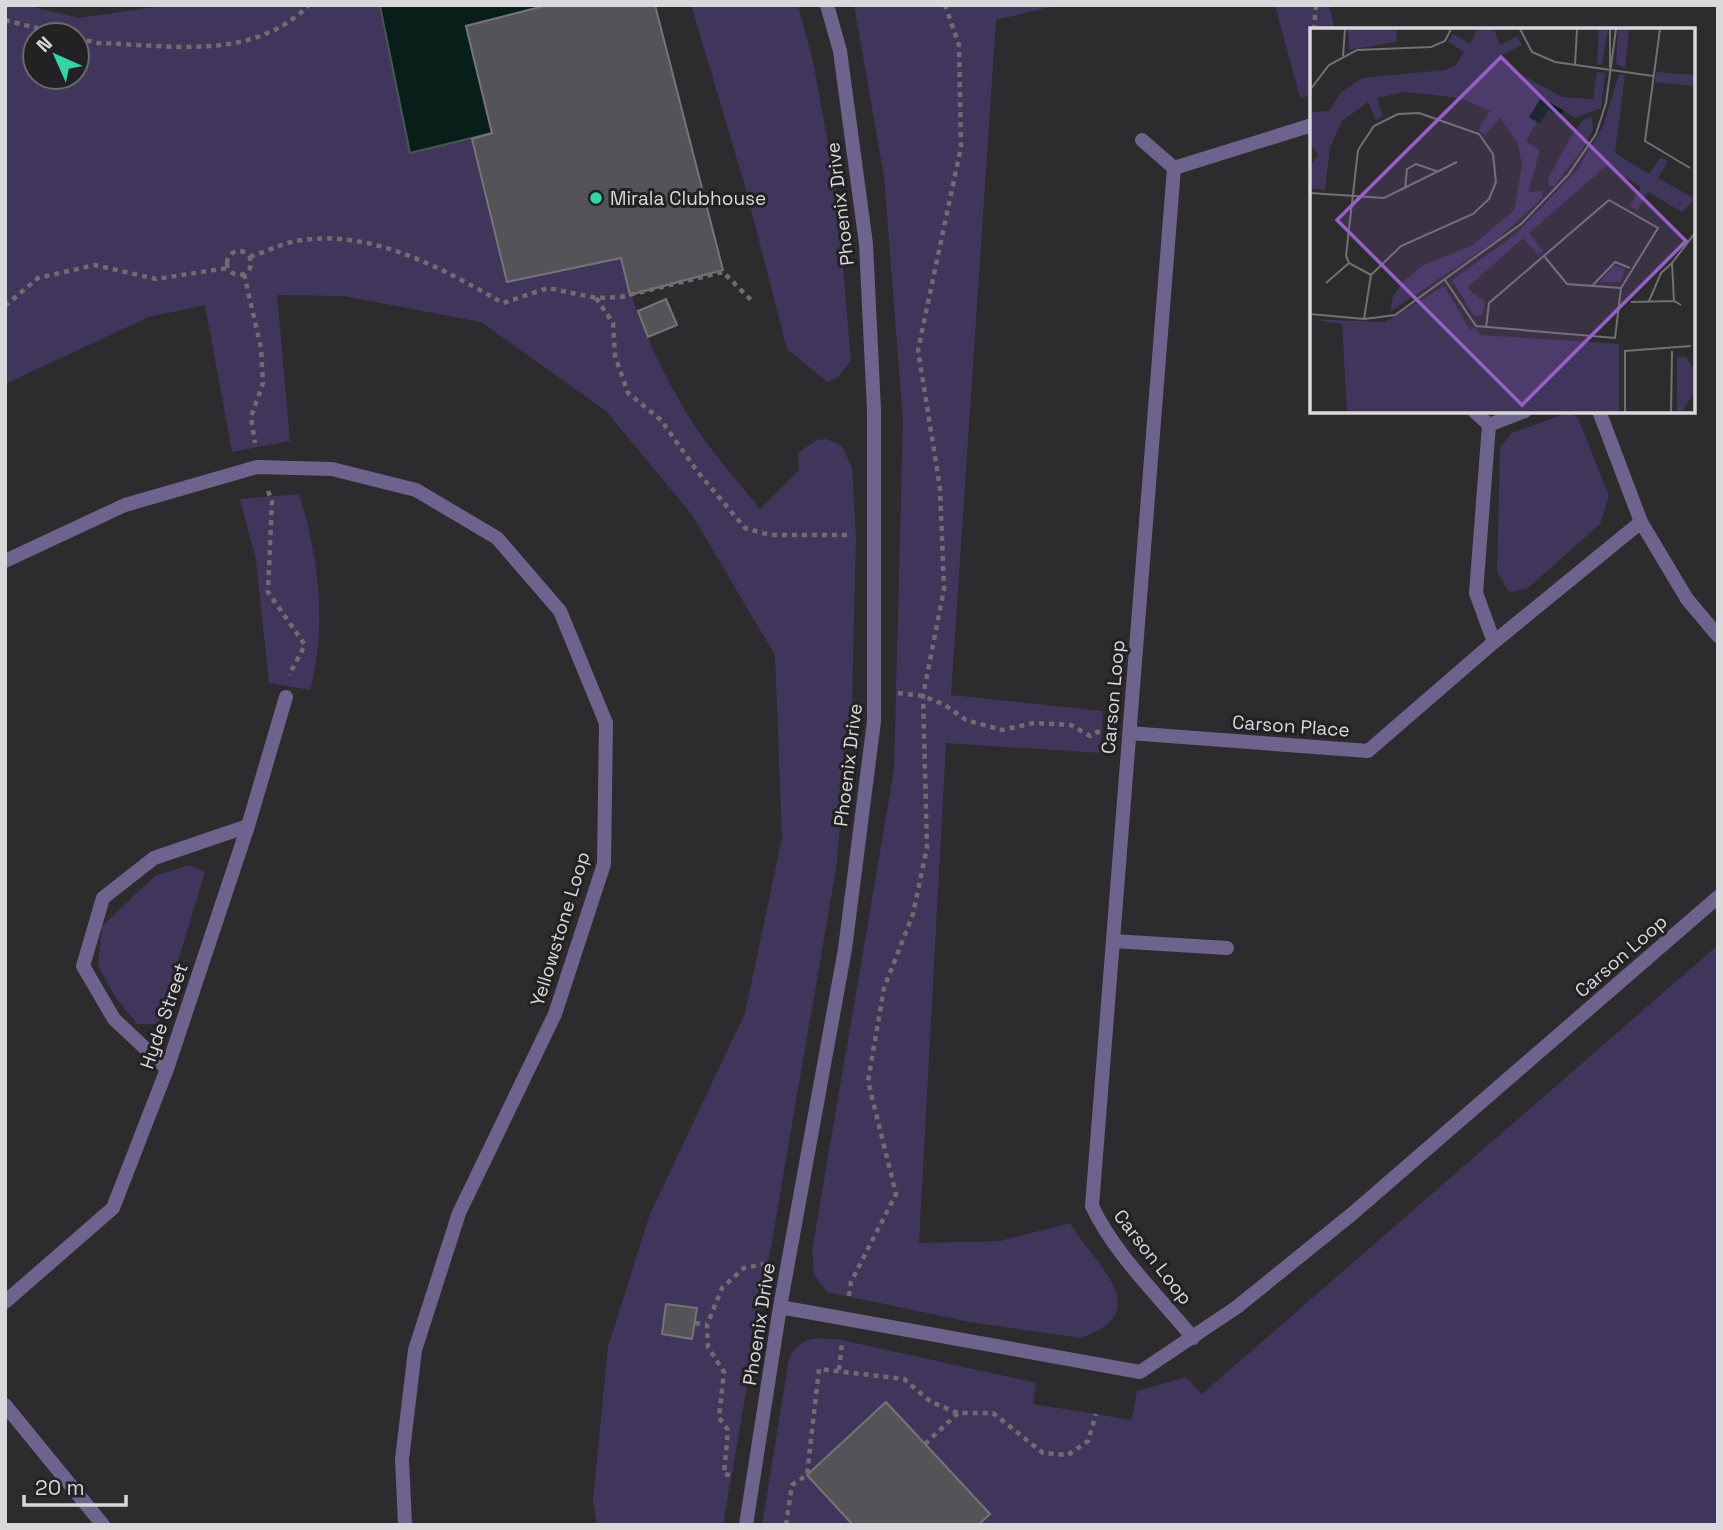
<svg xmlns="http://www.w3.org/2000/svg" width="1723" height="1530" font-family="'Space Grotesk',sans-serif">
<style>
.green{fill:#40365c;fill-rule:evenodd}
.water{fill:#071f18;stroke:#465752;stroke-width:2}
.building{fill:#545357;stroke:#757479;stroke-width:2}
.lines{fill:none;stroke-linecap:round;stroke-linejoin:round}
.path{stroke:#6e6e70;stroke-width:4.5;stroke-dasharray:5 5;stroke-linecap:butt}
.street{stroke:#6e638d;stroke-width:14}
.poi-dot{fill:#34d4a8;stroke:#222124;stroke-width:2.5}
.labels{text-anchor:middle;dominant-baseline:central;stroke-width:6;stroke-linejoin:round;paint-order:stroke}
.poi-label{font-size:19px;fill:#d9d9db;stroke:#222124;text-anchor:start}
.street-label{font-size:19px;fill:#d9d9db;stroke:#222124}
.inset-road{fill:none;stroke:#717173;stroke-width:2}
.view{fill:#9760c7;fill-opacity:0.15;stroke:#9760c7;stroke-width:3.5}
.inset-edge{fill:none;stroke:#d9d9db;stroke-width:3.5}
</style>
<rect width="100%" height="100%" fill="#2c2b2e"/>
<path class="green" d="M5,5H25L79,18L169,5H384L380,7L410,152L472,139L507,282L621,258C635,317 663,377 697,429C715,457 739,482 760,509L799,470L798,453L817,440L827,439L842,446L852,468L856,536L852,704L836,869L723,1525H597L593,1500L608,1347L650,1214L745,1013L782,838L775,655L692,515L606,411L481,322L343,296L277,295L290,441L232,452L205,305L149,317L5,384ZM35,35H77V77H35Z
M691,5H798L813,62L836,185L851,361L838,377L827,382L787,349L745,186Z
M854,5H1058L996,20L951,695L1103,711L1100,753L946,743L919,1243L1000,1241L1070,1223C1092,1262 1159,1311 1081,1338L970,1322L827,1292L814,1275L812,1251L894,770L903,420L884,176Z
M1275,5H1329L1335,30H1312V95L1300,98Z
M1570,412L1578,418L1609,496L1600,524L1527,589L1509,592L1497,572L1500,447L1512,433Z
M299,494C319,557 327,625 310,690L269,683L256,560L240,499Z
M189,865L205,872L159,1024H137L116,998L98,966L102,926L155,876Z
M1718,945V1525H762L789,1359C800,1335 818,1337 842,1340L1036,1383L1033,1404L1132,1420L1137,1391L1186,1377L1202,1394Z"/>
<path class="water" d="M548,5L466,26L492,133L410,153L380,6Z"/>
<path class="building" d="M548,5H655L723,270L630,295L621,258L507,282L472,139L492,133L466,26Z
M666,299L677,325L648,337L638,311Z
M666,1304L697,1308L692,1339L662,1334Z
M886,1402L990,1514L978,1525H853L807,1475Z"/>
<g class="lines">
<path class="path" d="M5,20L64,35
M1314,30L1316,5
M77,38L97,43C171,45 252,62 309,5
M227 263a12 12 0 1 1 24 0a12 12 0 1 1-24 0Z
M250,257C265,252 281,244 296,241C371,228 441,268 503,303L548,288L596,298L621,297L723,272L752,301
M244,274L261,348L263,383L251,417L255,443
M596,298L613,323L615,356L628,393L661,420L697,471L745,528L770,535H850
M5,306L38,278L95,265L156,279L228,268
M268,491L272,501L268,592L305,645L289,675
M898,693L923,696L945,705L966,720L1002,730L1034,723L1071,725L1090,736L1097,732H1107
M849,1296L851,1282L896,1194L868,1081L884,988L913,914L927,847L923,696L944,589L940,488L918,350L961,147L959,45L945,5
M695,1323L707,1325
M839,1370L842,1343
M925,1444L958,1413
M730,1475L724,1474L728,1430L719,1418L724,1372L708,1347L707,1325L722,1288L744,1268L764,1264
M786,1525L792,1485L807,1475L819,1369L904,1379L931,1402L958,1413H993L1043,1453L1068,1455L1088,1441L1096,1414"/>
<path class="street" d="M1142,140L1174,168
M1174,168L1092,1206C1115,1255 1159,1296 1193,1338
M1174,168L1312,125
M1474,411L1489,425
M1599,411L1641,522L1687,599L1718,636
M5,561L125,505L257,467L332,469L416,490L497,538L560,611L606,723L604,864L555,1014L459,1213L415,1350L402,1459L405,1525
M1494,642L1476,593L1489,425L1525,411
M1129,733L1368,751L1494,642L1641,522
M1113,941L1227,948
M167,1069L114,1019L83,966L103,898L154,858L248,826
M5,1302L113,1208L167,1069L248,826L286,697
M780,1307L1140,1372L1237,1307L1352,1214L1718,897
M5,1405L103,1525
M746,1525L780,1307L845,949L874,721V410L866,244L840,51L827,5"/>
</g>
<circle class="poi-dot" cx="596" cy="198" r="7"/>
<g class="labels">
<g class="poi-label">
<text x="610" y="198">Mirala Clubhouse</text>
</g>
<g class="street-label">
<text transform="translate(840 204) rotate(-97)">Phoenix Drive</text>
<text transform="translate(1113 697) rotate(-85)">Carson Loop</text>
<text transform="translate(1291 726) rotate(4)">Carson Place</text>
<text transform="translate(848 765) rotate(-83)">Phoenix Drive</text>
<text transform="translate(560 929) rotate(-73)">Yellowstone Loop</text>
<text transform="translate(1621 956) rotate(-41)">Carson Loop</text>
<text transform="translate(164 1016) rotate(-71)">Hyde Street</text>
<text transform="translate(1153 1257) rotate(52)">Carson Loop</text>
<text transform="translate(759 1324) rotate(-81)">Phoenix Drive</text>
</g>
</g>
<g transform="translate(1310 28)">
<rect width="385" height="385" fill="#2c2b2e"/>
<path d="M38,1H87L86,14L39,22ZM167,1H184L190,17L207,8L212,17L191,27L198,39L252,69L283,71L287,44L295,45L291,80L266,90L231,70L219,89L227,94L216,113L230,123L218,164L232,163V170L188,211L80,284L83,268L94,253L112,238L163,217L204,182L212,138L208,115L190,90L175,107L168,102L180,83L150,70L95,64L67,70L73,88L66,92L58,74L32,93L20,120L15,162L0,161V139L8,127L0,115L2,84L19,83L30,65L52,50L135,42L146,37L154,24L138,14L143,6L160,16ZM289,1H298L292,37H287ZM308,1H319L315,40L306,36ZM346,44L385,47V58L345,54ZM309,46L315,47L305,125L339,146L351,129L358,133L348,150L385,171L372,184L338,164L327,182L320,178L331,159L296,138L219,205L233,223L228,227L213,210L157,260L175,274L172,287L164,288L142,252L205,207L267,142L293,98ZM282,89L283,102L272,122L244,158H239L238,150L264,104L274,91ZM304,237L315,241L311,254H290ZM134,258L160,302L164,299L171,307L309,316V384H37L32,296L0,291L75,294ZM367,329H376L385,343V363L372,384H367Z" fill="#40365c"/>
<path d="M231,70L253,82L250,88L238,82L230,96L219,89Z" fill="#071f18"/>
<path class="inset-road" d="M210,1L222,24L245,34L343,48M350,1L335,113L380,140M33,28L35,1M265,37L267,1M300,40V1M0,62L19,37L47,22L121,19L135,13L141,1M109,85L169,106L183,126L186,154L179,171L163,186L91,218L61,247L39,235L36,228L48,122L64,98L88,86ZM95,161L97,141L106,136L129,144M0,165L74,170L147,134M234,228L257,256L311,260M135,252L166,298L305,310L311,260L348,200L299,172M16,255L39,235M283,257L305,234L320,240M339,273L351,245L362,235M364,273L362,235L385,205M321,274L364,273L371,277M0,286L54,291L85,287L211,196L258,147L286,106L296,75L306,1M54,291L61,247M176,300L179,275L299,172M315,384V323L381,318M361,384L362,323"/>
<path class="view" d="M191,29L376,213L212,377L27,192Z"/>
<rect width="385" height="385" class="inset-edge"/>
</g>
<rect width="1723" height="1530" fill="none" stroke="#d9d9db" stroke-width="14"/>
<g transform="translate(56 56) rotate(315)"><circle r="33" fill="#222124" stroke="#6b6b6d" stroke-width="2"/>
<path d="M0-5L12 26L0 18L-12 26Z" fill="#34d4a8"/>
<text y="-10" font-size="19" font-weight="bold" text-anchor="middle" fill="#d9d9db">N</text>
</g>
<path d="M24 1495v10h102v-10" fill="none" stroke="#d9d9db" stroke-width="3.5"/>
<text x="35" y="1495" font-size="21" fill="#d9d9db" stroke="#222124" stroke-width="5" paint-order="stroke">20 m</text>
</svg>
